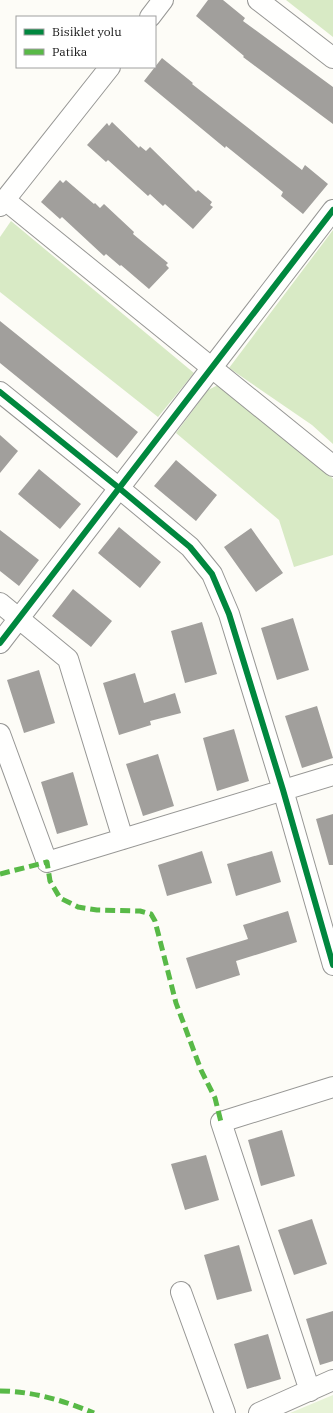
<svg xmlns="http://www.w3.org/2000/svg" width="333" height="1413" font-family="'IBM Plex Serif',serif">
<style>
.green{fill:#e7f3d7}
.forest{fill:#d8eac5}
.building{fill:#a19f9c}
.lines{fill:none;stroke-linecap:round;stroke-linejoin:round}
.minor-casing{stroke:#979795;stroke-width:22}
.minor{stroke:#fffffe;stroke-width:20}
.quiet{stroke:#58b947;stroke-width:5;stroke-dasharray:10 5;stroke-linecap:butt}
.cycleway-casing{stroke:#fff;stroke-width:8}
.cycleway{stroke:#00873e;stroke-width:6}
</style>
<rect width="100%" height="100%" fill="#fdfcf7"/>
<path class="green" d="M333,1395V1413H290Z"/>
<path class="forest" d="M286,0H333V37Z
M11,221L194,373L158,417L0,292V237Z
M333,230V444L312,425L229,368Z
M218,385L326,470L333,479V555L294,567L279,520L176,433L208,390Z"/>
<path class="building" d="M208,0H223L245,18L243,21L333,87V124L243,57L244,56L196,16Z
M162,58L193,83L192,84L302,170L305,165L328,184L303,214L281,196L283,192L226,146L225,148L144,81Z
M112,122L139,148L140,146L146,151L150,147L196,192L198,190L212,202L210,205L213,207L193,229L165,204L163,206L150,194L148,196L108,160L106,162L87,145L107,123L109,126Z
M60,180L63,183L66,180L94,204L95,203L100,208L104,204L134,232L133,234L168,263L166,265L169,268L149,289L121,265L120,266L106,254L104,256L62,217L60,219L41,202Z
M0,321L138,432L117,458L0,363Z
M0,435L18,451L0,473Z
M176,460L217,495L196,521L154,486Z
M39,469L81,504L60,529L18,494Z
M119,527L161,562L140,588L98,553Z
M251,528L283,573L256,592L224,547Z
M0,530L39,560L19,586L0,571Z
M73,589L112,621L91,647L52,616Z
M293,618L309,670L277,680L261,628Z
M202,622L217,674L185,683L171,631Z
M39,670L55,723L24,733L7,680Z
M135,673L144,703L175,693L181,713L150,721L151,725L119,735L103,683Z
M317,706L333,758L302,768L285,716Z
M234,729L249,781L217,791L203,738Z
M158,754L174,806L143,816L126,764Z
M73,772L88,825L57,834L41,782Z
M333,814V865H329L316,819Z
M202,851L212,883L167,896L158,865Z
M272,851L281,882L236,896L227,864Z
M288,911L297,942L236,961L240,975L196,989L186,958L248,939L243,925Z
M282,1130L295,1176L261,1186L248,1140Z
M206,1155L219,1200L185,1210L171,1164Z
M312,1219L327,1264L294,1275L278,1230Z
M239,1245L252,1291L217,1300L204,1255Z
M333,1311V1361L320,1365L306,1319Z
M268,1334L281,1379L247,1389L234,1344Z"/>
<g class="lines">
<defs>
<path id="minor" d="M258,0L333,58
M150,17L163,0
M5,200L333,466
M0,206L110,67
M0,392L119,488L190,547L212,574L229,614L283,790L333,965
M0,603L68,659L123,839
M0,643L333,210
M0,734L47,862L333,775
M181,1292L225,1413
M310,1391L221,1122L333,1087
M259,1413L333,1380"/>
</defs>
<use href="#minor" class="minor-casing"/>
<use href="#minor" class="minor"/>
<path class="quiet" d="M0,874L47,862L50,881L60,898L78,907L97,910L140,911L151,914L155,921L176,1003L201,1070L215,1098L221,1122
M0,1391C32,1391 65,1401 94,1413"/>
<defs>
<path id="cycleway" d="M0,392L119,488L190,547L212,574L229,614L283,790L333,965
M0,643L333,210"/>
</defs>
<use href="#cycleway" class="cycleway-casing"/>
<use href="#cycleway" class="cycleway"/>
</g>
<rect x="16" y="16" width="140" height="52" fill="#ffffff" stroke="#a0a0a0"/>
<rect x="24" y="29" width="20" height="6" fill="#00873e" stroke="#a0a0a0"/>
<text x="52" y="36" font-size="12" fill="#111111">Bisiklet yolu</text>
<rect x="24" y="49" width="20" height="6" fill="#58b947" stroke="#a0a0a0"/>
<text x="52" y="56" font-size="12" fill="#111111">Patika</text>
</svg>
